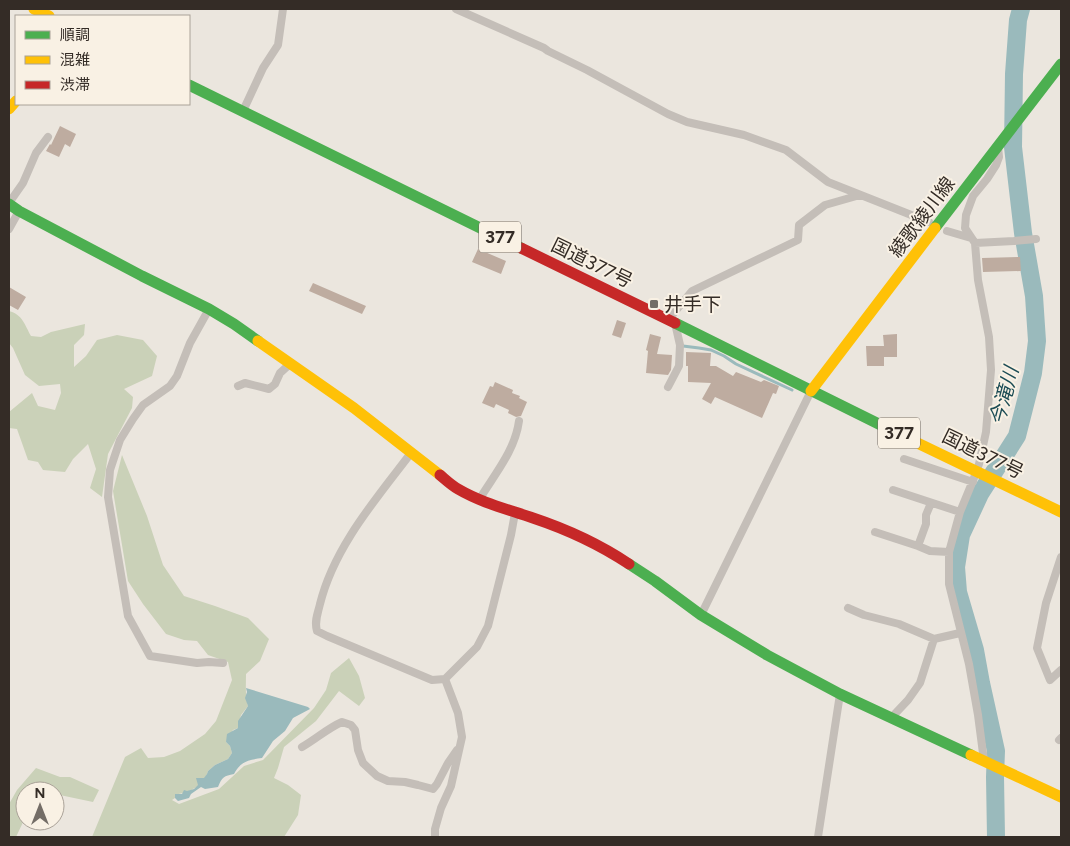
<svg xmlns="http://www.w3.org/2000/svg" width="1070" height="846" font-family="Figtree,'Noto Sans JP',sans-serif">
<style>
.green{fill:#cad1b8}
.water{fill:#9ababc}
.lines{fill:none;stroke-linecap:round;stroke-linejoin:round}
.stream{stroke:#9ababc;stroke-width:3}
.river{stroke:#9ababc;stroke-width:18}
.building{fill:#beaca0}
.street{stroke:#c4beb8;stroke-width:8}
.fast{stroke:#4caf50;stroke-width:11}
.slow{stroke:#ffc107;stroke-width:11}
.jam{stroke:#c62828;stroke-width:11}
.poi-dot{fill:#746d66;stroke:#f9f1e4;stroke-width:2}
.labels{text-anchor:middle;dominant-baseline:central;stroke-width:4;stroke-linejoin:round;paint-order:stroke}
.shield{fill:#f9f1e4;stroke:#6f675f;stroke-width:1}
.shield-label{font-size:18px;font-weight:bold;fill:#342c26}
.street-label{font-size:19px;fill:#342c26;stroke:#f9f1e4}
.poi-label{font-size:19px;fill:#342c26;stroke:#f9f1e4;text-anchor:start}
.water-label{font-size:20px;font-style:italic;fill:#1c4c55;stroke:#f9f1e4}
</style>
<rect width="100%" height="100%" fill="#ebe6de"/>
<path class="green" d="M9,311C22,314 25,325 31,336L41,337L51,332L85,324L84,335L74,345V367L86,356L97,340L117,335L143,340L157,356L152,376L124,389L133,397L132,408L108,454L102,497L90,488L96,469L88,444L73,459L65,472L43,470L38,462L28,460L17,429L9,428V412L32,393L38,406L55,410L61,393L60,384L39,386L25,375L13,348L9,343Z
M122,455L147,516L163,565L184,596L215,606L248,618L269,639L260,661L246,674C246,684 245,696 248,706L241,715L238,728L233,730L226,742L230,746L232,753L228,759L215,765L208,771C205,784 189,794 176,794L175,798L172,800L179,804L219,789L244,766L263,760L314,708L326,690L331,673L349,658L359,676L365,698L359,706L339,691L316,721L284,747L278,768L274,778L288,785L301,795L298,815L284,837H92L125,757L141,748L148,758L164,757L180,751L205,734L216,721L232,680L228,662L208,655L197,641L184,640L166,634L143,604L128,581L113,491Z
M36,768L60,777H70L99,790L93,802L55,794V791H25V818L16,837H9V804L17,790Z"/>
<path class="water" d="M246,688L308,707L310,709L293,718L285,731L273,741L262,758C248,760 241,761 234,774C224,776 222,777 218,787L205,789L201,787L191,794L189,798L178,801L175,798V794H182L184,790L187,791L194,789L198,785L196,778H204L207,774L208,771L215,765L228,759L232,753L230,746L226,742L227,734L238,728V721L248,706L245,698L247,692Z"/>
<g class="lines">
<path class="stream" d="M683,346L699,348L711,350L724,356L736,364L792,390"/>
<path class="river" d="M996,837L995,777L996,751L981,683L975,650L958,592L956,567L961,535L980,494L1017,436L1033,373L1037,341L1034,296L1023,233L1013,147L1014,74L1018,20L1021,9"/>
</g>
<path class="building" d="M60,126L76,134L70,147L65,144L59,157L46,151L50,144L51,145Z
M478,249L506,261L501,274L472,262Z
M1020,257L1021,271L983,272L982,258Z
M313,283L366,306L362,314L309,291Z
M9,287L26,297L18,310L9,305Z
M617,320L626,323L621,338L612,335Z
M650,334L661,337L657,354L672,355L671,370L668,375L646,373L648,351L646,350Z
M897,334V357H884V366H867L866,346H884L883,335Z
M686,352L711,353L710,366H716L733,376L736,372L761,382L764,380L779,386L776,394L773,393L762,418L715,397L711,404L702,399L711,383L688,382V366H686Z
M495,382L513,390L512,393L520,396L519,398L527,402L521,416L516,417L508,413L509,410L496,404L494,408L482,403L490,386L493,387Z"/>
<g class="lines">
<path class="street" d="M456,9L544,48L548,51L587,70L668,114L687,122L744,135L786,150L828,182L929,222
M243,111L263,68L278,45L283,9
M9,203L23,183L36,153L48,137
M9,229L19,211
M947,231L971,238
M975,243L1014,241L1036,239
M209,309L190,343L177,376L170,386L143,405L133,419L120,440L110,470L108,497L128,616L150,656L197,663L209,662L223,663
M668,320L692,291L798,240L799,225L825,205L860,195
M238,386L245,383L269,389L275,384L280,373L291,363
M668,387L679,366L680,345L675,323
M411,453C376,499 334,547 320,604C318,613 314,621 317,631L327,636L432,680L445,679
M904,459L973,482
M893,490L960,512
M479,500C494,475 515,451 519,421
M875,532L918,546L930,551L949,552
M918,546L926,524V515L931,503
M1061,557L1046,603L1037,648L1050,680L1061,670
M848,608L864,615L899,624L934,639
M701,615L811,391
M891,718L908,700L920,683L934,639L960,633
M1059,740L1061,738
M302,747C316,739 328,728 342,722L351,725L355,730L358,750L363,763L377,776L388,781L405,782L418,785L433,789L437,784L448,763L457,750
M984,761L978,715L969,664L949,584V552L960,512L974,478L979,464L986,432L991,370L989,337L978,280L975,243L965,228L966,215L973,196L987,179L996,165L999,157L998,146
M435,837V829L441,808L451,786L462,737L458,713L445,679L477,647L488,626L511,535L515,513
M818,837L840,694"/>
<path class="fast" d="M189,85L521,248
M9,204L19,211L142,276L209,309L234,324L258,341
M935,228L1061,64
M675,323L907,438
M629,564L655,581L701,615L767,655L840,694L971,755"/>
<path class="slow" d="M34,9L49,16
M9,109L16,101
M258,341L354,408L440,475
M811,391L935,228
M907,438L1061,512
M971,755L1061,797"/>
<path class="jam" d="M521,248L675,323
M440,475C446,480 451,485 458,489C482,503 507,509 533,518C566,529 599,544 629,564"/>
</g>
<rect class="poi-dot" x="649" y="299" width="10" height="10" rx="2.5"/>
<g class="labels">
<g class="shield">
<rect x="479" y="221.5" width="42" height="31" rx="4"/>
<rect x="878" y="417.5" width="42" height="31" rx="4"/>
</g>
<g class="shield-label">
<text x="500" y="237">377</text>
<text x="899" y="433">377</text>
</g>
<g class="street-label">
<text transform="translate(922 217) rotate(-53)">綾歌綾川線</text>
<text transform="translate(592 263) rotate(26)">国道377号</text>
<text transform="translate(983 454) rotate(26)">国道377号</text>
</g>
<g class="poi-label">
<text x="664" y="304">井手下</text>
</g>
<g class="water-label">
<text transform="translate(1004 396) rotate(-75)">今滝川</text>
</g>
</g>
<rect width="1070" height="846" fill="none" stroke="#342c26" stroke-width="20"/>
<rect x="15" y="15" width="175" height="90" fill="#f9f1e4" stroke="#aaa298"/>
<rect x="25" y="31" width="25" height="8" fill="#4caf50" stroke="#aaa298"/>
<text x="60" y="40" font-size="15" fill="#342c26">順調</text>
<rect x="25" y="56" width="25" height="8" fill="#ffc107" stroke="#aaa298"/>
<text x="60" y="65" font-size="15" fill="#342c26">混雑</text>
<rect x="25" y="81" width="25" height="8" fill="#c62828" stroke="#aaa298"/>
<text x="60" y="90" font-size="15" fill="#342c26">渋滞</text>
<g transform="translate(40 806)"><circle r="24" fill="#f9f1e4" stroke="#aaa298"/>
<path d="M0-4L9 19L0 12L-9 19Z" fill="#746d66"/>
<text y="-8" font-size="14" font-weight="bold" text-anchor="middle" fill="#342c26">N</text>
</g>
</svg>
